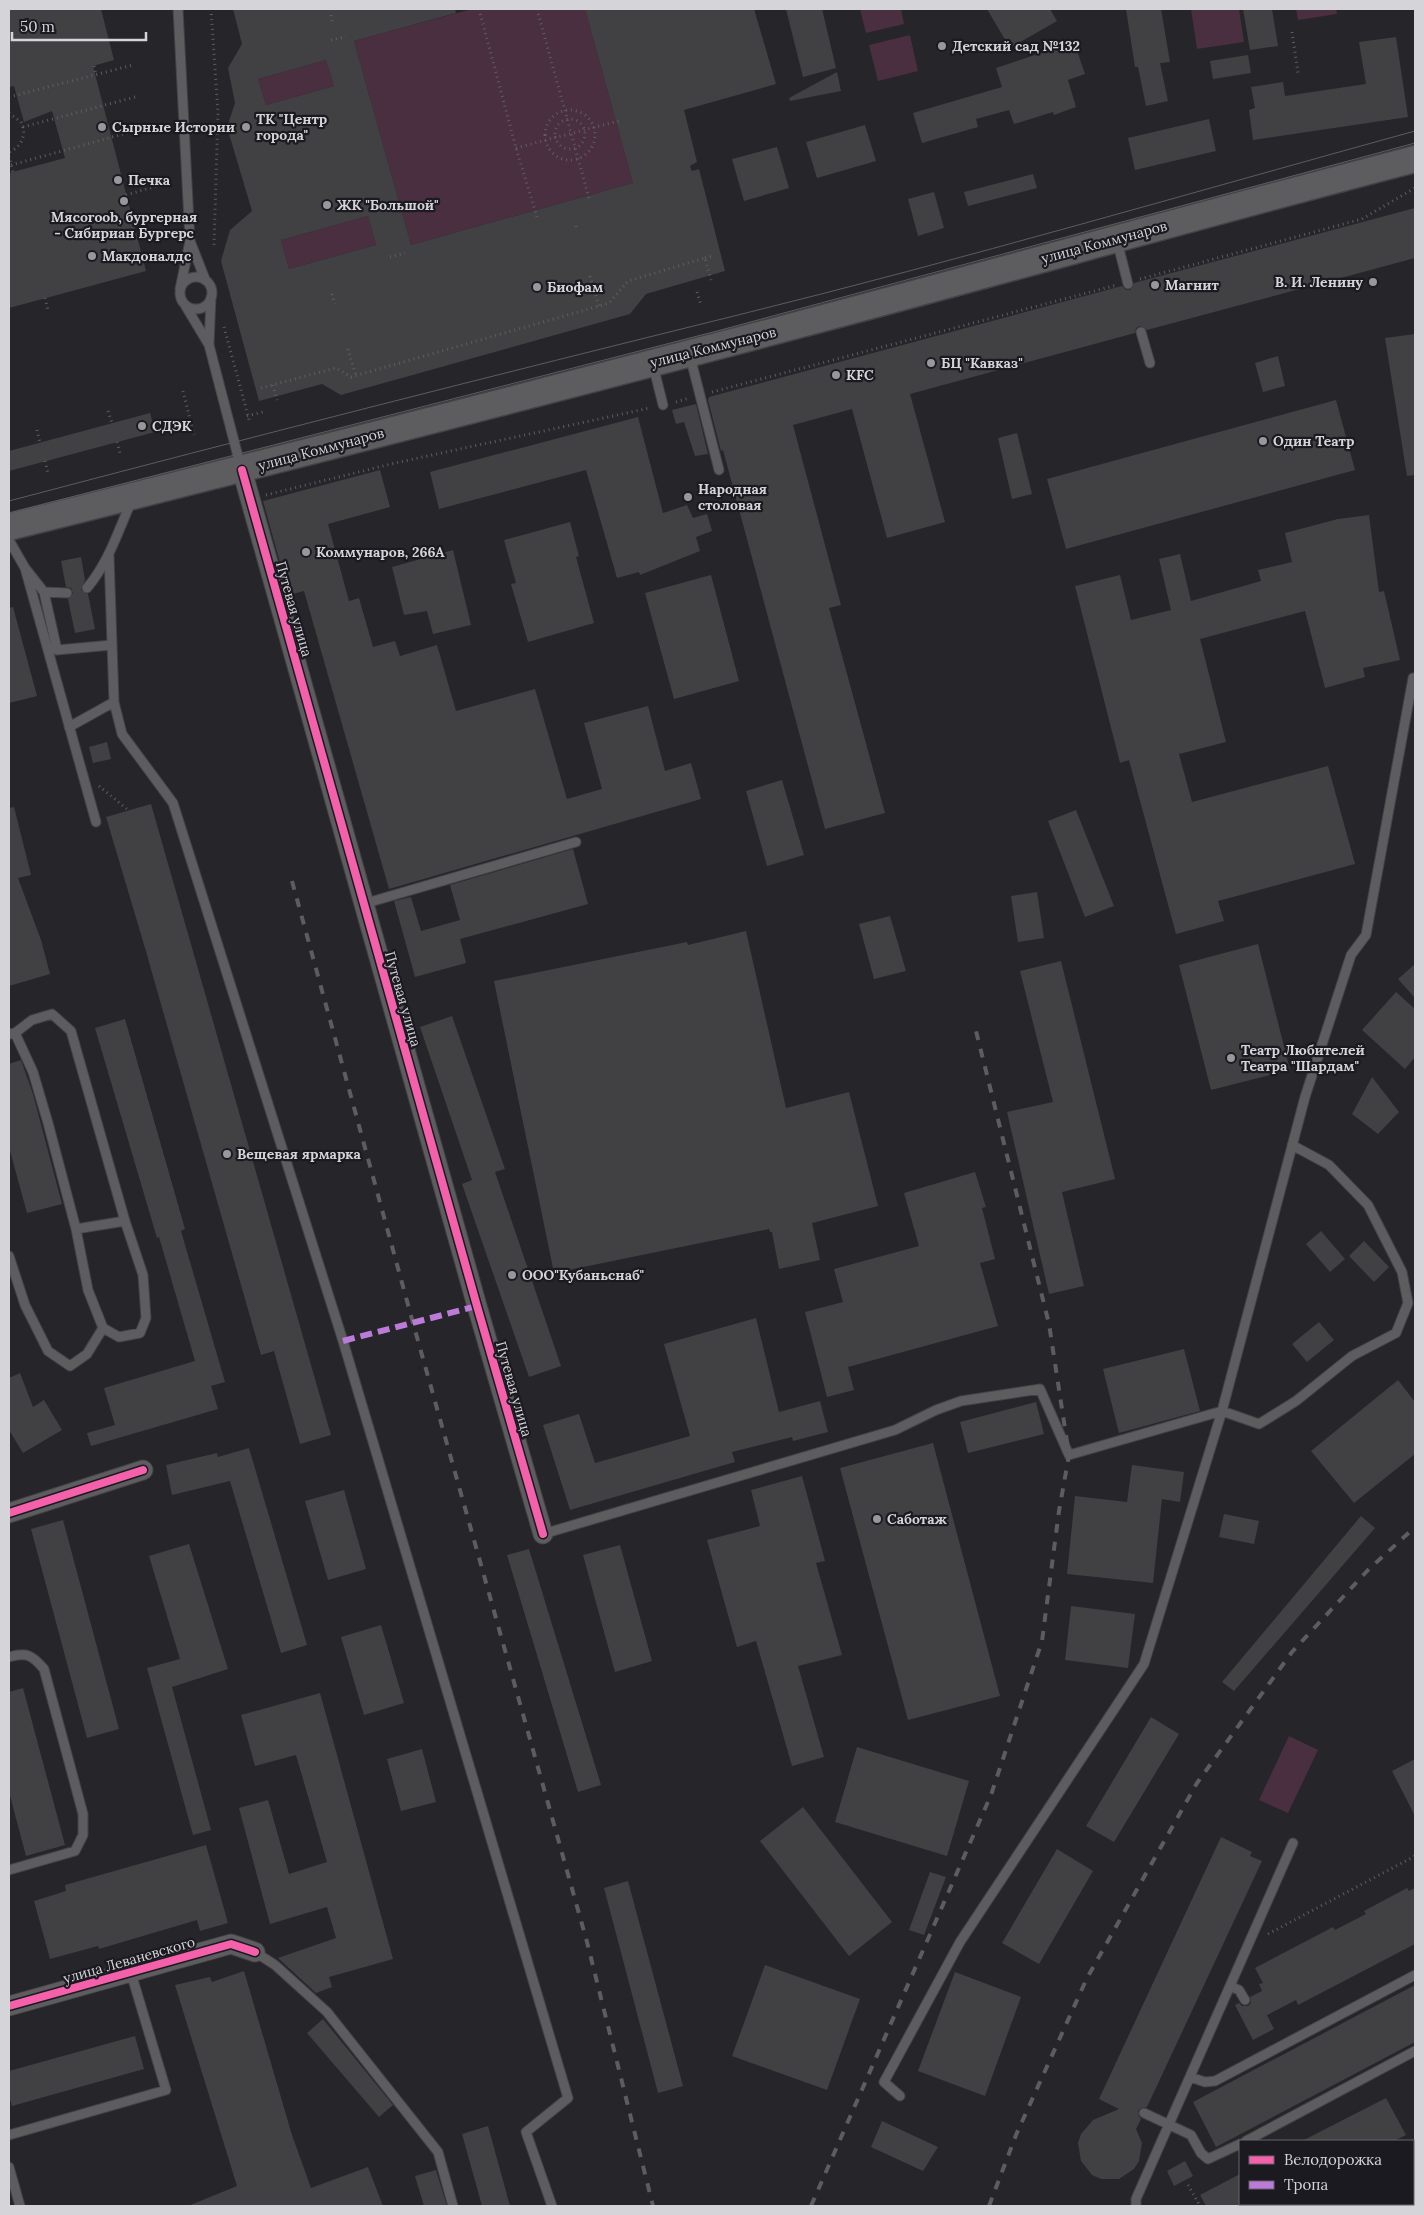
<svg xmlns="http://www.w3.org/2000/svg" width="1424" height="2215" font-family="Lora,serif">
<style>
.green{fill:#4a2f40}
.building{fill:#414144;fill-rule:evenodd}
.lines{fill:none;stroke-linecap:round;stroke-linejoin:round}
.service-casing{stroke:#434246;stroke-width:11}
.minor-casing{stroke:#434246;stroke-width:21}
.secondary-casing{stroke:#434246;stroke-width:29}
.path{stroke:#5e5d61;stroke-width:3;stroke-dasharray:1 4;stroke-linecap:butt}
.service{stroke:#5d5d60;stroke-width:9}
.minor{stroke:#5d5d60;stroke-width:19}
.secondary{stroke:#5d5d60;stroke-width:26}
.tram{stroke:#5d5c61;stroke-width:1}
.rail{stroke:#5d5c61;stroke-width:4;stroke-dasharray:9 9;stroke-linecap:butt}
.quiet{stroke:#bd7bd9;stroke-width:6;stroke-dasharray:12 6;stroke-linecap:butt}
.cycleway-casing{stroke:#1c1a21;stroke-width:11}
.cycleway{stroke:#f560ab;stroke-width:8}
.poi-dot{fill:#98979c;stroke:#1c1a21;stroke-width:2}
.labels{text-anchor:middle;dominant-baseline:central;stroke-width:4.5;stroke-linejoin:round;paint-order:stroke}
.poi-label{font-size:14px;font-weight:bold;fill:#d5d4d9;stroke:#1c1a21;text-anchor:start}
.street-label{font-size:14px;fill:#d5d4d9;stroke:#1c1a21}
</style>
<rect width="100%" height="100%" fill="#26252a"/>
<path class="green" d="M472,9H585L633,183L411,245L354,41Z
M860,9H901L904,24L866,33Z
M1191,9H1239L1244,42L1197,49Z
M1296,9H1336L1337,14L1298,20Z
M910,35L918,71L878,81L869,45Z
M326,60L334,86L266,105L258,79Z
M368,216L376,245L289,269L281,240Z
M1289,1736L1318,1750L1288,1813L1259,1800Z"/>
<path class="building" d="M9,9H101L114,60L93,66L146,271L9,308V173L65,158L52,111L24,122L14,86L9,87Z
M233,9H455L456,13L354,41L411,245L633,183L585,9H754L776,84L684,110L697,162L690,166L692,171L699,169L725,271L646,294L630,314L341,395L322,384L259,401L221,261L230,230L252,211L227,127L235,103L228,68L242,44ZM326,60L334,86L266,105L258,79ZM368,216L376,245L289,269L281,240Z
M786,9H822L836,68L803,77Z
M987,9H1050L1057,21L1010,48Z
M1126,9H1161L1170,62L1160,63L1168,101L1146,106L1138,67H1135Z
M1243,9H1272L1278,46L1250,50Z
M1396,37L1408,117L1253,140L1249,110L1255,108L1251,87L1283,82L1285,96L1366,84L1359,42Z
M1074,42L1085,74L1068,80L1076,107L1054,115L1053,112L1014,124L1009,110L976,119L978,127L922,143L913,113L1002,87L996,68Z
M1248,55L1251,73L1213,79L1210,61Z
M837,72L841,91L790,101L789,98Z
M1209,119L1216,151L1135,170L1128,138Z
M865,125L876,161L817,178L806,142Z
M777,147L789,188L744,201L732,159Z
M1033,174L1037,188L968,206L964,192Z
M934,192L944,228L918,236L908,199Z
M1415,208V258L1147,330L1140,326L1136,328L1135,333L910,394L945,522L887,538L852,409L793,425L841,605L829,608L885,813L825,829L723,450L721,451L708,400L709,397L1122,286L1126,290H1130L1134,283Z
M1415,334V475L1407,476L1385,338Z
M1278,356L1285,386L1263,392L1255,363Z
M1336,400L1355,470L1066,549L1047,479Z
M696,404L708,454L695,456L684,422L676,424L672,410Z
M150,413L155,432L9,471V451Z
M638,417L663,513L687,505L693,518L707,514L712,531L696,537L700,551L640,575L639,572L617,578L586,470L439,509L430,472Z
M1017,433L1032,494L1012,499L998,438Z
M380,470L390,507L328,524L349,601L359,598L373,647L395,641L400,656L437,645L456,711L535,689L567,799L602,789L584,723L648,706L665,771L691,763L701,799L389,889L304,591L289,595L263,501Z
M1369,515L1379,592L1384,591L1400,660L1363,668L1365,677L1325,688L1305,611L1200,639L1226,742L1179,754L1192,802L1328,766L1355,864L1218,901L1224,921L1176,934L1129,760L1120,763L1075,586L1120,575L1131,620L1171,610L1159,559L1180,554L1191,601L1261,581L1258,570L1292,562L1285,533L1338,519Z
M570,522L579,556L576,557L594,623L528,642L511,584L516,583L504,540Z
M453,550L471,625L433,634L427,611L404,615L392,567Z
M81,557L85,580L81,590L88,594L95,629L75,633L68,599L73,593L71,588L66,587L61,561Z
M711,575L739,681L674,699L645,593Z
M13,607L37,696L9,703V608Z
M107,742L111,759L93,763L89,747Z
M782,780L804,855L767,866L746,791Z
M151,804L331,1435L300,1444L274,1351L261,1355L145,948L106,817Z
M14,807L31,875L18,878L41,940L50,974L9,986V808Z
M1076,810L1114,906L1085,917L1048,821Z
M573,849L588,904L460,939L466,963L415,977L394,901L411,897L421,931L460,920L450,885Z
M1037,892L1044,938L1018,942L1011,896Z
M890,916L906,971L874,979L859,924Z
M746,931L786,1108L849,1092L878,1206L812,1223L820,1260L779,1269L772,1232H770L769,1229L554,1273L494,981L687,942L688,945Z
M1258,944L1290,1070L1211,1090L1179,965Z
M1061,961L1115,1179L1062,1192L1084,1286L1049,1294L1007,1112L1053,1102L1020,971Z
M1415,964V998L1398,979Z
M1396,992L1415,1009V1057L1405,1069L1362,1030Z
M452,1016L505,1169L495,1172L561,1366L529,1377L462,1184L472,1180L420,1027Z
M125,1019L185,1229L181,1231L225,1382L211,1386L218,1409L91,1446L87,1433L115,1425L104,1388L195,1361L159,1237L157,1238L95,1028Z
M21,1060L33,1094L62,1204L27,1213L9,1147V1064Z
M1372,1077L1399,1112L1378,1134L1352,1114Z
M975,1172L986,1207L982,1208L995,1259L980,1263L998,1326L848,1367L854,1390L827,1397L805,1312L843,1302L834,1269L919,1246L904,1193Z
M1321,1231L1345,1259L1330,1272L1306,1244Z
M1364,1241L1389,1267L1374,1282L1349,1256Z
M756,1318L779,1412L820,1401L828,1432L793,1441L792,1437L732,1452L735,1462L570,1510L543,1425L579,1414L595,1463L690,1436L664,1344Z
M1319,1322L1334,1340L1307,1362L1292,1344Z
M1184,1349L1200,1411L1119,1433L1103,1369Z
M20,1373L33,1407L44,1400L62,1430L23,1453L9,1430V1378Z
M1398,1380L1415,1402V1454L1354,1503L1311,1451Z
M1036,1402L1044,1434L968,1453L960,1422Z
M933,1443L1000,1696L908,1720L840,1468Z
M249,1448L307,1645L281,1653L230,1481L172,1495L166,1465L217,1453L218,1457Z
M1132,1465L1184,1472L1180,1502L1162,1499L1153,1583L1067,1574L1075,1496L1127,1502Z
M802,1476L825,1561L816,1563L842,1655L798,1666L824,1757L792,1766L756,1641L737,1647L707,1540L760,1526L751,1490Z
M344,1490L366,1569L328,1580L305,1501Z
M1224,1514L1259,1521L1254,1544L1219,1537Z
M1361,1516L1375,1528L1234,1691L1222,1682Z
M63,1520L119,1729L87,1738L31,1529Z
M189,1544L228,1669L172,1687L211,1830L193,1835L147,1668L180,1659L149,1556Z
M620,1545L652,1661L615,1672L583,1555Z
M529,1549L601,1785L578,1792L507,1555Z
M1071,1606L1135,1614L1128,1668L1065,1660Z
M381,1625L404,1703L364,1715L341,1637Z
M23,1688L65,1845L26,1856L9,1792V1692Z
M320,1693L393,1959L329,1977L332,1987L316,1993L278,1958L336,1938L327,1907L270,1924L239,1808L268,1800L289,1874L327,1862L296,1755L255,1766L241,1715Z
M1151,1717L1179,1734L1114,1842L1086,1826Z
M857,1747L969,1781L947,1856L835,1822Z
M422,1749L436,1802L401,1811L387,1759Z
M1415,1759V1816L1392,1771Z
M803,1807L892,1922L849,1956L760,1841Z
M1221,1837L1252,1852L1250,1856L1262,1861L1147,2107L1141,2108L1138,2111L1139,2116L1141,2119L1136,2129L1142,2143L1139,2161L1134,2169L1119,2179H1101L1092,2175L1081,2161L1078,2143L1081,2134L1093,2120L1119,2109L1099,2099Z
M206,1845L228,1923L200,1931L197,1920L99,1949L98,1946L50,1959L34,1901L66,1891L65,1885Z
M1057,1849L1093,1871L1039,1964L1002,1943Z
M930,1872L946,1877L924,1935L909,1930Z
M628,1881L683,2086L658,2093L604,1888Z
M1407,1888L1409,1891L1415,1888V1944L1298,2005L1296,2000L1267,2015L1274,2029L1253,2040L1235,2005L1239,2003L1242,2006H1248L1251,2003L1250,1997L1262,1991L1259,1984L1263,1983L1255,1968L1333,1927L1335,1930L1366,1914L1364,1911Z
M765,1965L860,1999L827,2090L732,2056Z
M244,1971L292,2135L311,2188L368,2167L383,2206H188L237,2186L175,1985L210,1977L212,1982Z
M955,1972L1021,1997L985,2096L918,2071Z
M1415,1985V2042L1216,2147L1193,2102Z
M323,2019L393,2105L379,2117L307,2033Z
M135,2036L144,2069L12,2106L9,2096V2071Z
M1386,2098L1406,2135L1394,2141H1302Z
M882,2121L938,2147L923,2171L871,2147Z
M488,2126L510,2206H482L462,2134Z
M1185,2161L1193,2176L1174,2186L1167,2171Z
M436,2170L447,2206H424L415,2176Z
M1240,2174V2206H1206L1200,2195Z"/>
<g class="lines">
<defs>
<path id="service" d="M178,9L190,241L180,289
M190,241L205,279
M1117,241L1128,284
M180 293a16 16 0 1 1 32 0a16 16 0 1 1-32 0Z
M211,297L209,345L241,468
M185,305L209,345
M1141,332L1150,363
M690,356L719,470
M653,365L663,405
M9,540L25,568L44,592L67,593
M109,556L114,702L122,734L173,803L343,1341L568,2098L526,2132L552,2206
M25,568L96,822
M87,588C109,562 118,531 132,500
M44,592L57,650L112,645
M69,727L114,702
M363,904L576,842
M9,1034L15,1033L32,1020L52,1014L71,1031L125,1221L143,1275L146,1318L140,1333L119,1337L103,1328L88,1290L76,1229L48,1123L33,1072L15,1033
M76,1229L125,1221
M9,1256L25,1305L48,1351L70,1366L87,1354L103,1328
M543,1534L895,1430L936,1410L961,1401L1040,1389L1069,1455L1222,1411L1259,1424L1296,1401L1352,1356L1396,1333L1408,1303L1402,1272L1368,1205L1329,1165L1292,1145
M9,1657C27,1652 32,1655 44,1669L83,1814V1835L75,1851L9,1870
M255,1952L275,1965L327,2012L438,2152L453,2206
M1230,1986L1239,1990L1245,2000
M1190,2077L1205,2082L1215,2081L1415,1975
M900,2096L884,2082L960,1942L1144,1664L1222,1411L1305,1097L1351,955L1366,935L1413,678H1415
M1144,2113L1191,2135L1201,2153L1208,2159L1240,2144
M9,2135L166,2090L131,1973
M1246,2141L1415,2051
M9,2167L20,2206
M1136,2206V2199L1293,1843"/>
<path id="minor" d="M242,470L477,1306L543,1534
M9,1513L143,1470
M9,2006L231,1944L255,1952"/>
<path id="secondary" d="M9,527C273,461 538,394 801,324C1006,270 1210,212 1415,159"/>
</defs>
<use href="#service" class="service-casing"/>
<use href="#minor" class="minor-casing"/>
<use href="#secondary" class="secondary-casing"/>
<path class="path" d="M211,9L218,113L214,245
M479,9L516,148L537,217
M537,9L590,202
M331,15L332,21
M1292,32L1298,73
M331,40L346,37
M94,66L96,75
M9,97L133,65
M1414,109H1415
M545 135a25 25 0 1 1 50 0a25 25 0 1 1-50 0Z
M9,113L21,122C27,134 22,147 9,152
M555 134a15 15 0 1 1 30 0a15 15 0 1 1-30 0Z
M23,127L139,96
M516,148L622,120
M9,156L13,172
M11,165L145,128
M126,195L157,186
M576,226L577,231
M390,257L405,253
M705,258L713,256
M590,276L599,306
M1140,279L1362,219L1415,188
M697,292L701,305
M332,294L335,304
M45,298L48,310
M224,327L250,423
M348,349L356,376
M273,385L277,400
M261,388L336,368L351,377L599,306L609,303L628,281L705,258L711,280
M183,391L194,435
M712,392L1117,285
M676,402L689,398
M108,411L112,423
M247,416L263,412
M37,430L40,443
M117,442L120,453
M45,461L48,473
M266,495L395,463L650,408
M99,786L128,810
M1268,1934L1415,1856
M1413,2169L1415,2168
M1188,2185L1200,2206
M1343,2206L1348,2204"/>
<use href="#service" class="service"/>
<use href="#minor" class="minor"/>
<use href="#secondary" class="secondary"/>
<path class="tram" d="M9,501C251,437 495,375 738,315C965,259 1190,193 1415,131
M9,513L717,331L1415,143"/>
<path class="rail" d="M292,881L413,1323L587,1942L653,2206
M811,2206L991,1795L1042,1641L1059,1511L1069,1455L1049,1324L975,1027
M989,2206L1016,2135L1087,1978L1197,1783L1292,1652L1368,1570L1415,1527"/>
<path class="quiet" d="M343,1341L477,1306"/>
<defs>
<path id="cycleway" d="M242,470L477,1306L543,1534
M9,1513L143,1470
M9,2006L231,1944L255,1952"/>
</defs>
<use href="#cycleway" class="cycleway-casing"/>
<use href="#cycleway" class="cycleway"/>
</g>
<g class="poi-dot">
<circle cx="942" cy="46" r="5"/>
<circle cx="102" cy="127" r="5"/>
<circle cx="246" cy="127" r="5"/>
<circle cx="118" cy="180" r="5"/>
<circle cx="124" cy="201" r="5"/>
<circle cx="327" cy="205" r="5"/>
<circle cx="92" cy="256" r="5"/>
<circle cx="1373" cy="282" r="5"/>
<circle cx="1155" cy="285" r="5"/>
<circle cx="537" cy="287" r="5"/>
<circle cx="931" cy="363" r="5"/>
<circle cx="836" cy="375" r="5"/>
<circle cx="142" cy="426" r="5"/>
<circle cx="1263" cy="441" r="5"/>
<circle cx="688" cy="497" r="5"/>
<circle cx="306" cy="552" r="5"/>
<circle cx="1231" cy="1058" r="5"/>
<circle cx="227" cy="1154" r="5"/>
<circle cx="512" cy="1275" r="5"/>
<circle cx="877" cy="1519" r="5"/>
</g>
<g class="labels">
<g class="poi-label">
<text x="952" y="46">Детский сад №132</text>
<text x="256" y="119">ТК "Центр<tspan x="256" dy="16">города"</tspan></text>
<text x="112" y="127">Сырные Истории</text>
<text x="128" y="180">Печка</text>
<text x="337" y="205">ЖК "Большой"</text>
<text x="124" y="217" text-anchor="middle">Мясоroob, бургерная<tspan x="124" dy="16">- Сибириан Бургерс</tspan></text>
<text x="102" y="256">Макдоналдс</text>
<text x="1363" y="282" text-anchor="end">В. И. Ленину</text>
<text x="1165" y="285">Магнит</text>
<text x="547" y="287">Биофам</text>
<text x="941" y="363">БЦ "Кавказ"</text>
<text x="846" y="375">KFC</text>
<text x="152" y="426">СДЭК</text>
<text x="1273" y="441">Один Театр</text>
<text x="698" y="489">Народная<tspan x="698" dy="16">столовая</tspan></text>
<text x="316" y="552">Коммунаров, 266А</text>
<text x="1241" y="1050">Театр Любителей<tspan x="1241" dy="16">Театра "Шардам"</tspan></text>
<text x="237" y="1154">Вещевая ярмарка</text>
<text x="522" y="1275">ООО"Кубаньснаб"</text>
<text x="887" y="1519">Саботаж</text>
</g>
<g class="street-label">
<text transform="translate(1104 242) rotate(-15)">улица Коммунаров</text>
<text transform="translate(713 347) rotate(-14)">улица Коммунаров</text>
<text transform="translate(321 449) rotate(-15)">улица Коммунаров</text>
<text transform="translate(294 609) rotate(74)">Путевая улица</text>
<text transform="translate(403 999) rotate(74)">Путевая улица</text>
<text transform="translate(514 1389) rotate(74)">Путевая улица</text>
<text transform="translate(129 1960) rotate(-16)">улица Леваневского</text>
</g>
</g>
<rect width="1424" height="2215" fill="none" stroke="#d5d4d9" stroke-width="20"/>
<rect x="1239" y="2140" width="175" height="65" fill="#1c1a21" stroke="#66646b"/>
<rect x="1249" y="2156" width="25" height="8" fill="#f560ab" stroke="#66646b"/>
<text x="1284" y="2165" font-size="15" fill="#d5d4d9">Велодорожка</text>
<rect x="1249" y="2181" width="25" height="8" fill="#bd7bd9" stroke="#66646b"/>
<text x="1284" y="2190" font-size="15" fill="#d5d4d9">Тропа</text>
<path d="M12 32v8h134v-8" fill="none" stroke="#d5d4d9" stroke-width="2.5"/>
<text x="20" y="32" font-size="15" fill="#d5d4d9" stroke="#1c1a21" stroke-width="4" paint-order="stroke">50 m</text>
</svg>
